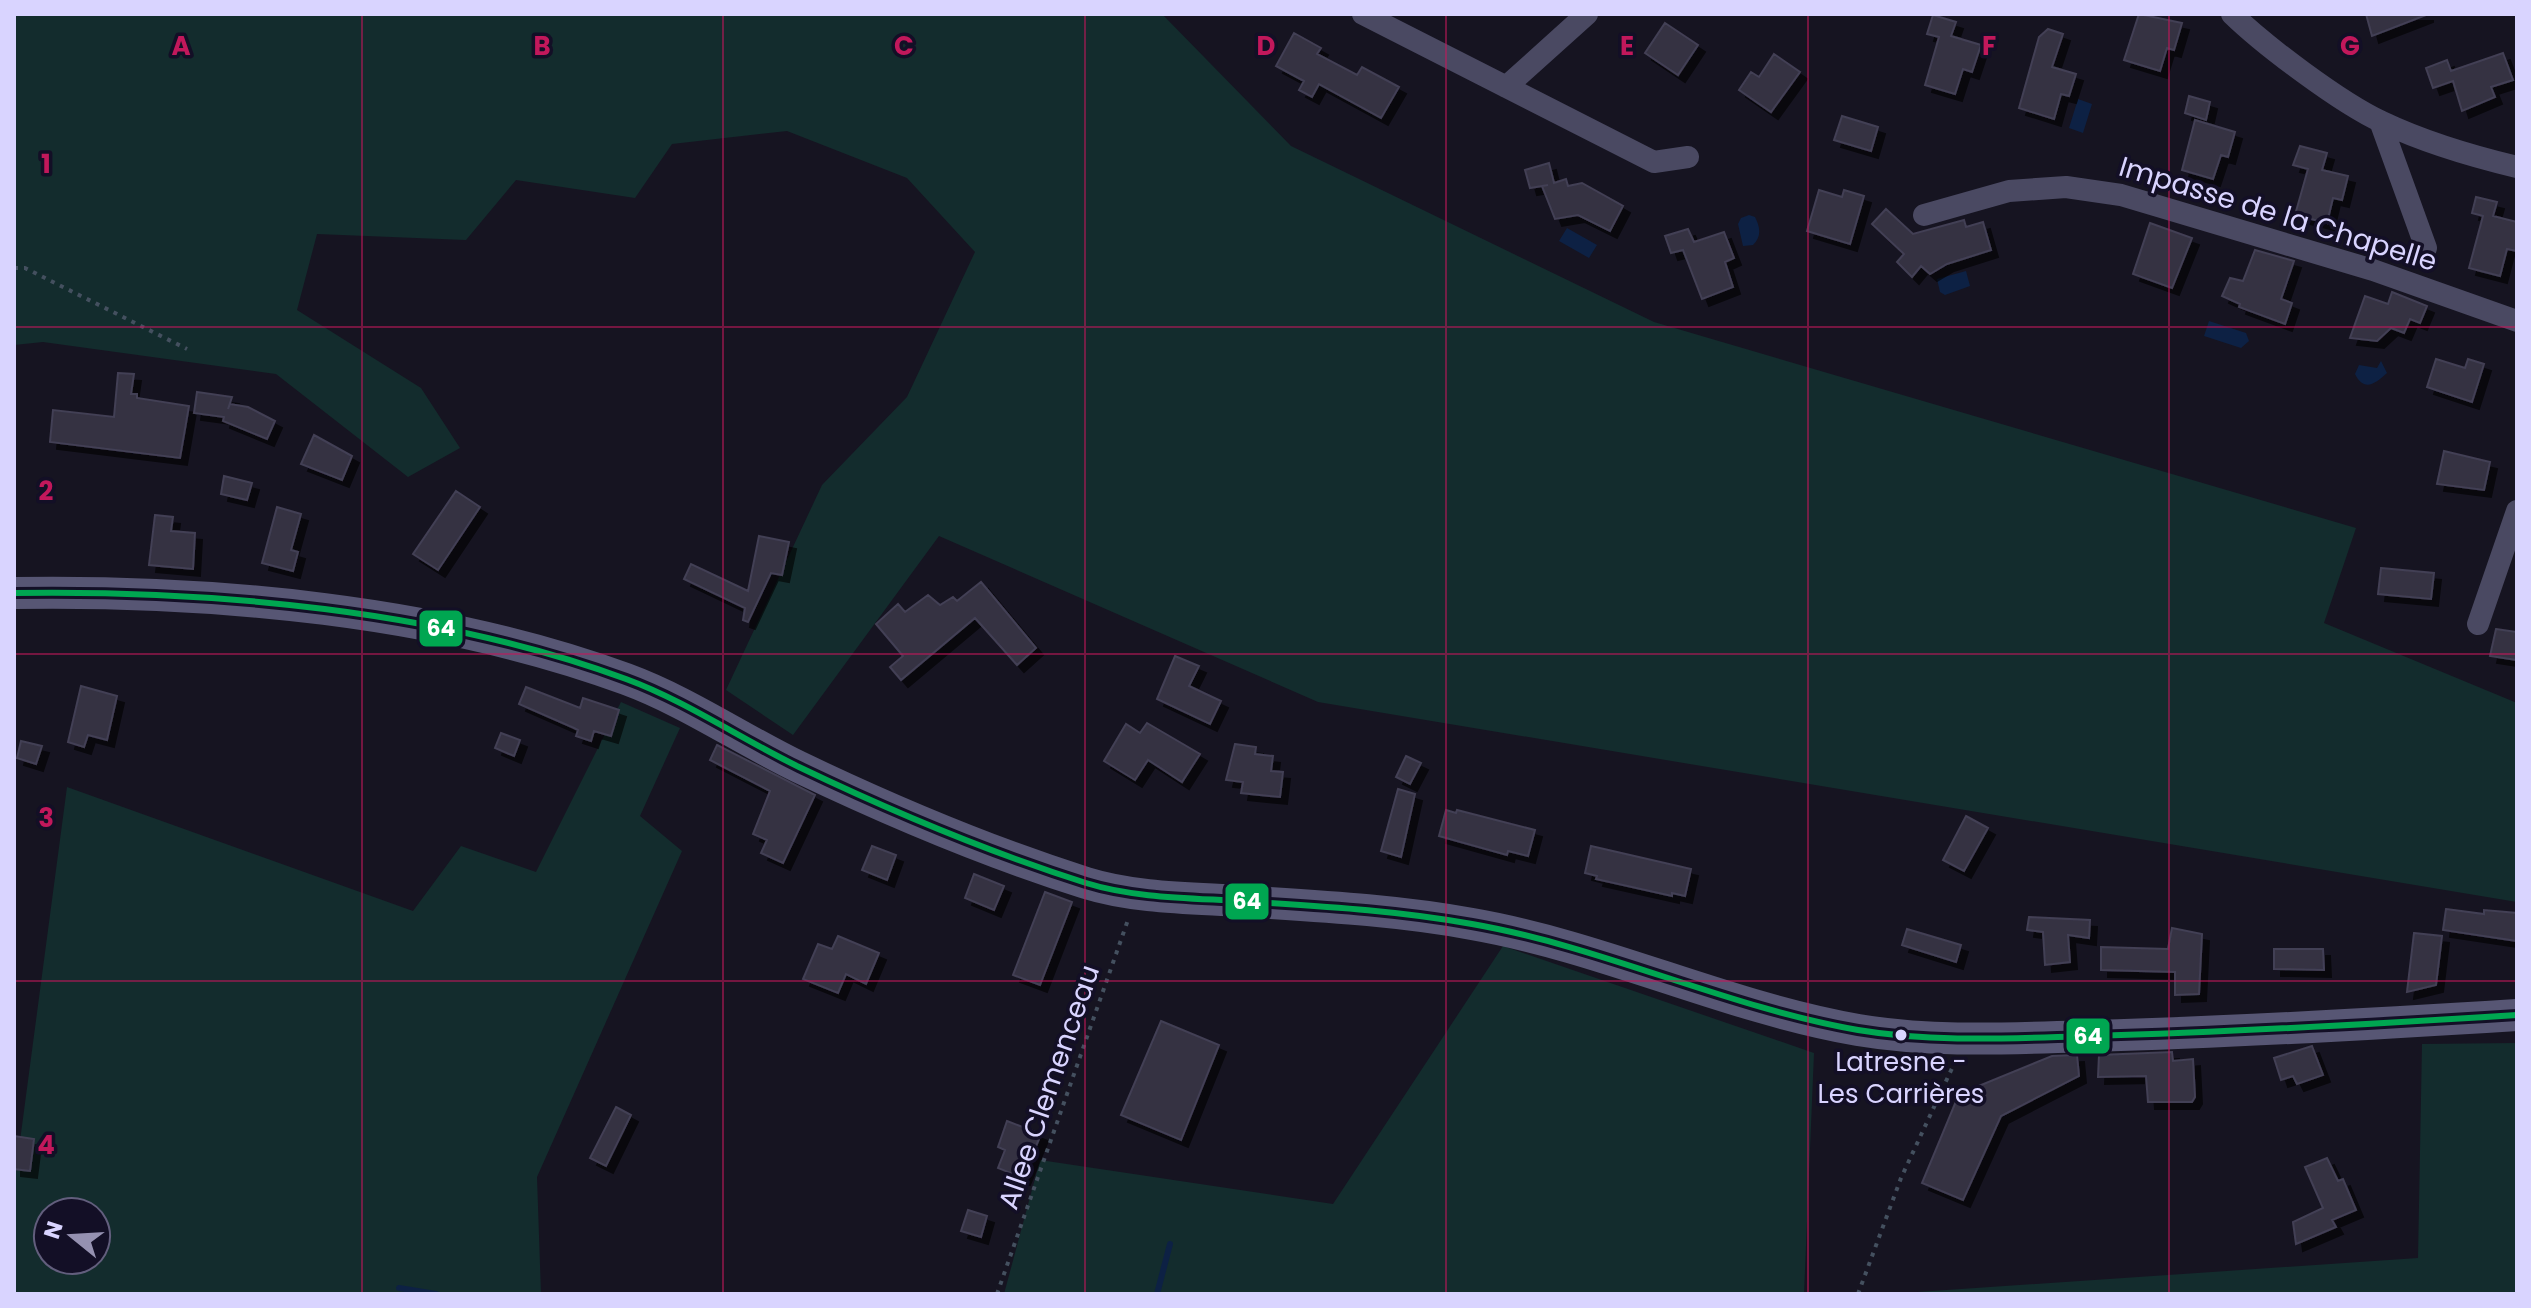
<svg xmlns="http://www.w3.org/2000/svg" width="2531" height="1308" font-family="Poppins,sans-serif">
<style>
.green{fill:#132c2d;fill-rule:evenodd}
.water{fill:#0d2144}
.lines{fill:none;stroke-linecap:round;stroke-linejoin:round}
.stream{stroke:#0d2144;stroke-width:6}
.building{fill:#343243;stroke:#433f54;stroke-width:2;filter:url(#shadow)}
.path{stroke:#44505f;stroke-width:4;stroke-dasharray:4 6;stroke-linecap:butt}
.street{stroke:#4a4962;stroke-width:22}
.secondary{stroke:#575674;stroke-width:32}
.bus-1-casing{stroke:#130f26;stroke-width:12}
.bus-1{stroke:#00a651;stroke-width:6}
.grid{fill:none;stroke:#c2185b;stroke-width:2;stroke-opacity:0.55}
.bus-dot{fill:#d9d4ff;stroke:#130f26;stroke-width:3}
.labels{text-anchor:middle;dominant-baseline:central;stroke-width:7;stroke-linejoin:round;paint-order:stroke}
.bus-label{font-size:26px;fill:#d9d4ff;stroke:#130f26}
.street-label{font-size:28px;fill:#d9d4ff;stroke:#130f26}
.grid-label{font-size:26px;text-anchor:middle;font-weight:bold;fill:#c2185b;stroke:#130f26;stroke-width:7;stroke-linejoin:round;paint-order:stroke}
.line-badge{stroke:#130f26;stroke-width:3}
.badge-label{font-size:22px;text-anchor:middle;font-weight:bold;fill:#fff}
</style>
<defs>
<filter id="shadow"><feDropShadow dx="7" dy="7" stdDeviation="0" flood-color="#0009"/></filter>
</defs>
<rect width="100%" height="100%" fill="#161421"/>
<path class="green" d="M14,14H1162L1291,146L1654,322L2356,528L2324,623L2517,703V902L1318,702L939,536L793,735L726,690L822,485L907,397L975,252L907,178L787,131L672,144L635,198L516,180L466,240L317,234L297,310L421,388L460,448L408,477L276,374L43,342L14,345Z
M621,702L680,728L640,816L682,851L537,1177L541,1294H14V1186L67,787L413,911L461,846L536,872ZM48,1212H96V1260H48Z
M1503,946L1814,1053L1804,1294H1004L1040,1160L1333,1204Z
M2517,1043V1294H1888L2418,1258L2422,1044Z"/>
<path class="water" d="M2078,99L2092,104L2083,133L2069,128Z
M1749,215L1755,217C1760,227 1762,236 1753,245L1743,246L1738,224L1741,218Z
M1567,228L1597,245L1589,258L1559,241Z
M1966,271L1970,286L1945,295L1940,292L1937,279Z
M2209,321L2246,333L2249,341L2241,348L2204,336Z
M2381,361L2387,373C2375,384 2364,392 2355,374L2359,365L2377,368Z"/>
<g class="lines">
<path class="stream" d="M399,1288L436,1294
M1157,1294L1170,1244"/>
</g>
<path class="building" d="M2139,14L2182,23L2174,50L2167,48L2160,71L2124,60Z
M2366,14H2426V15L2372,36Z
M1933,15L1956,22L1951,36L1981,45L1972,72L1963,69L1955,94L1925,85L1939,37L1927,34Z
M1665,23L1698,45L1678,75L1645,53Z
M2048,29L2063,34L2052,67L2076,74L2069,96L2061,94L2054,119L2019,108L2039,37Z
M1294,33L1321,48L1317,54L1357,75L1362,67L1399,87L1381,118L1319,84L1312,97L1299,90L1304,81L1276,66Z
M2503,53L2513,80L2491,87L2495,97L2462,111L2453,81L2433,88L2426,68L2447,60L2451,71Z
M1774,54L1800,72L1771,112L1739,90L1751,72L1759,77Z
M2189,96L2210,102L2206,120L2185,113Z
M1842,116L1878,127L1871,151L1834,140Z
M2195,120L2235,132L2228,157L2221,155L2213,179L2182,170Z
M2300,146L2327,153L2322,170L2348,176L2342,200L2333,198L2327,223L2295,215L2308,169L2293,165Z
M1549,163L1554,183L1566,179L1568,186L1582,183L1623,206L1610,231L1578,215L1555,219L1542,186L1548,185L1530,188L1525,170Z
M1819,190L1842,197L1844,190L1864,196L1850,244L1807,231Z
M2476,197L2497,202L2493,216L2517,222V251L2507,249L2500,276L2469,268L2483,216L2472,213Z
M1886,209L1913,234L1964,220L1966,227L1983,222L1991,250L1947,264L1930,274L1921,266L1912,277L1897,262L1904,254L1872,224Z
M2150,223L2192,238L2172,288L2133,274Z
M1688,229L1694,242L1724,232L1734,258L1725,262L1733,287L1702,299L1683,250L1671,253L1665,236Z
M2255,250L2294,261L2281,299L2292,303L2285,324L2239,307L2240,304L2222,296L2230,278L2243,281Z
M2392,292L2427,306L2420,323L2410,319L2404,333L2391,328L2377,341L2350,338L2365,296L2388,304Z
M2436,359L2465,368L2468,359L2484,364L2472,402L2427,387Z
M118,373L134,374L131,394H137V398L189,406L180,458L50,442L53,410L114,417Z
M197,392L232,397L228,409L230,404L248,407L275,421L267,439L223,421L224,417L194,413Z
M314,435L352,456L342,480L301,464Z
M2444,451L2490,462L2484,490L2437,484Z
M224,476L252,483L247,500L221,494Z
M456,491L480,507L438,570L413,554Z
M277,507L301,514L291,550L298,552L293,571L262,563Z
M155,515L173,517L171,531L195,533L193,569L149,565Z
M759,536L789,542L782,575L771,573L748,622L743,620L745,608L684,579L691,564L748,591Z
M2381,568L2434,573L2431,599L2378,594Z
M981,582L1036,648L1017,665L975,618L901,680L890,667L903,656L876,624L898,604L905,612L928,595L940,605L953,597L957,601Z
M2496,629L2517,632V660L2490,656Z
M1175,656L1199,666L1189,686L1221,701L1210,724L1157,699Z
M81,686L117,696L107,740L88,735L84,747L68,742Z
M526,687L580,708L583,698L619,710L611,736L594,731L591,741L576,736L578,730L574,728L519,704Z
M1147,723L1200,754L1182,782L1148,760L1135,780L1104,761L1126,724L1140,733Z
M501,733L520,740L514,756L495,748Z
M21,741L42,746L36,764L17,758Z
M1235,744L1256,747L1255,754L1273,756L1271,771L1283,772L1280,797L1241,793L1243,782L1226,780Z
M717,745L815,795L783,863L761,853L767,840L753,834L770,791L710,760Z
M1406,756L1421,763L1410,784L1396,777Z
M1398,789L1415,794L1401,857L1381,851Z
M1446,810L1456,813L1457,810L1535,830L1528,856L1508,851L1507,855L1439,836Z
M1966,816L1988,828L1964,871L1943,860Z
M872,846L896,855L887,880L862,870Z
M1591,846L1691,869L1685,896L1672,893V896L1596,879L1597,876L1585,873Z
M974,874L1004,886L994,910L965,898Z
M1045,892L1072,902L1040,985L1013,975Z
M2446,909L2484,914V910L2517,913V941L2443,930Z
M2029,917L2090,920L2089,938L2068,935L2070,962L2045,965L2043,932L2027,930Z
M2172,928L2202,934L2199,994L2175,995V972L2101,970V947L2168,949Z
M1907,929L1961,945L1956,962L1902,945Z
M2414,933L2442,936L2436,985L2407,992Z
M838,936L879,953L866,984L846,974L838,993L803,979L818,944L832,949Z
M2274,949H2323L2324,970L2274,969Z
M1161,1021L1219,1045L1181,1140L1121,1115Z
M2312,1046L2323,1075L2297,1084L2293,1076L2281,1080L2274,1058Z
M2172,1052L2173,1061L2193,1059L2195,1097L2192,1102H2148L2146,1076L2098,1077L2099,1055Z
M2077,1055L2079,1076L2001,1116L1963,1200L1922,1183L1959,1094L2052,1056Z
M616,1107L631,1115L606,1166L590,1158Z
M1007,1121L1041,1134L1023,1178L998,1168L1005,1150L998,1147Z
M14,1136L34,1139L30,1171L14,1169Z
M2327,1158L2338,1181L2343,1179L2356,1210L2332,1220L2336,1227L2296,1244L2293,1222L2323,1208L2305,1167Z
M968,1210L987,1216L981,1237L961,1231Z"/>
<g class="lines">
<path class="path" d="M14,268H25L187,349
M997,1294L1129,917
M1858,1294L1901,1178L1954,1064"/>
<path class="street" d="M1363,14L1654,162L1688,157
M2232,14C2265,46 2341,103 2382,122C2426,143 2471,156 2517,167
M1506,87L1587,14
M2380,121L2426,248
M1924,215L2009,191L2066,187L2121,195L2373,270L2517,321
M2478,624L2517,511"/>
<path class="secondary" d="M14,593C214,590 438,610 626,679C686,701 741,739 799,767C891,811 988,852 1086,883C1134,898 1190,898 1240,901C1317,906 1396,910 1472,924C1604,947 1726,1007 1858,1030C1935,1043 2013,1038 2091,1036C2233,1032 2375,1024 2517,1015"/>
<defs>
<path id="bus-1" d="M14,593C214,590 438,610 626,679C686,701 741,739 799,767C891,811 988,852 1086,883C1134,898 1190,898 1240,901C1317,906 1396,910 1472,924C1604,947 1726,1007 1858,1030C1935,1043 2013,1038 2091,1036C2233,1032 2375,1024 2517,1015"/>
</defs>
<use href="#bus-1" class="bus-1-casing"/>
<use href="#bus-1" class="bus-1"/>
</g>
<path class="grid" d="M362,14V1294M723,14V1294M1085,14V1294M1446,14V1294M1808,14V1294M2169,14V1294M14,327H2517M14,654H2517M14,981H2517"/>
<circle class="bus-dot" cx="1901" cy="1035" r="7"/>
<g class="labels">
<g class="bus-label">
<text x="1901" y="1062">Latresne -<tspan x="1901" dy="32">Les Carrières</tspan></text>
</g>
<g class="street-label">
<text transform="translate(2278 214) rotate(17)">Impasse de la Chapelle</text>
<text transform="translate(1049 1087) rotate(-71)">Allee Clemenceau</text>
</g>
</g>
<g class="grid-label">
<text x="181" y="55">A</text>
<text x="542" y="55">B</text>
<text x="904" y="55">C</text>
<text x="1266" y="55">D</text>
<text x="1627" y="55">E</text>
<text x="1989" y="55">F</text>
<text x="2350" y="55">G</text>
<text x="46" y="173">1</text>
<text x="46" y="500">2</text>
<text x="46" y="827">3</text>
<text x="46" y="1154">4</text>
</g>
<g class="line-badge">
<rect x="418" y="609" width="46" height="39" rx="8" fill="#00a651"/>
<rect x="1224" y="882" width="46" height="39" rx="8" fill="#00a651"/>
<rect x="2065" y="1017" width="46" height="38" rx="8" fill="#00a651"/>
</g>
<g class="badge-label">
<text x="441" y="636">64</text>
<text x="1247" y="909">64</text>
<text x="2088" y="1044">64</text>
</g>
<rect width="2531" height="1308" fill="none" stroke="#d9d4ff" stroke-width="32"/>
<g transform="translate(72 1236) rotate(288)"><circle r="38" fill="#130f26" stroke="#625e7d" stroke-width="2"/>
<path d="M0-6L14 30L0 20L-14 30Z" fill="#9591b1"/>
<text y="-12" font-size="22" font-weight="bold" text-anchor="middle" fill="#d9d4ff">N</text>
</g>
</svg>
